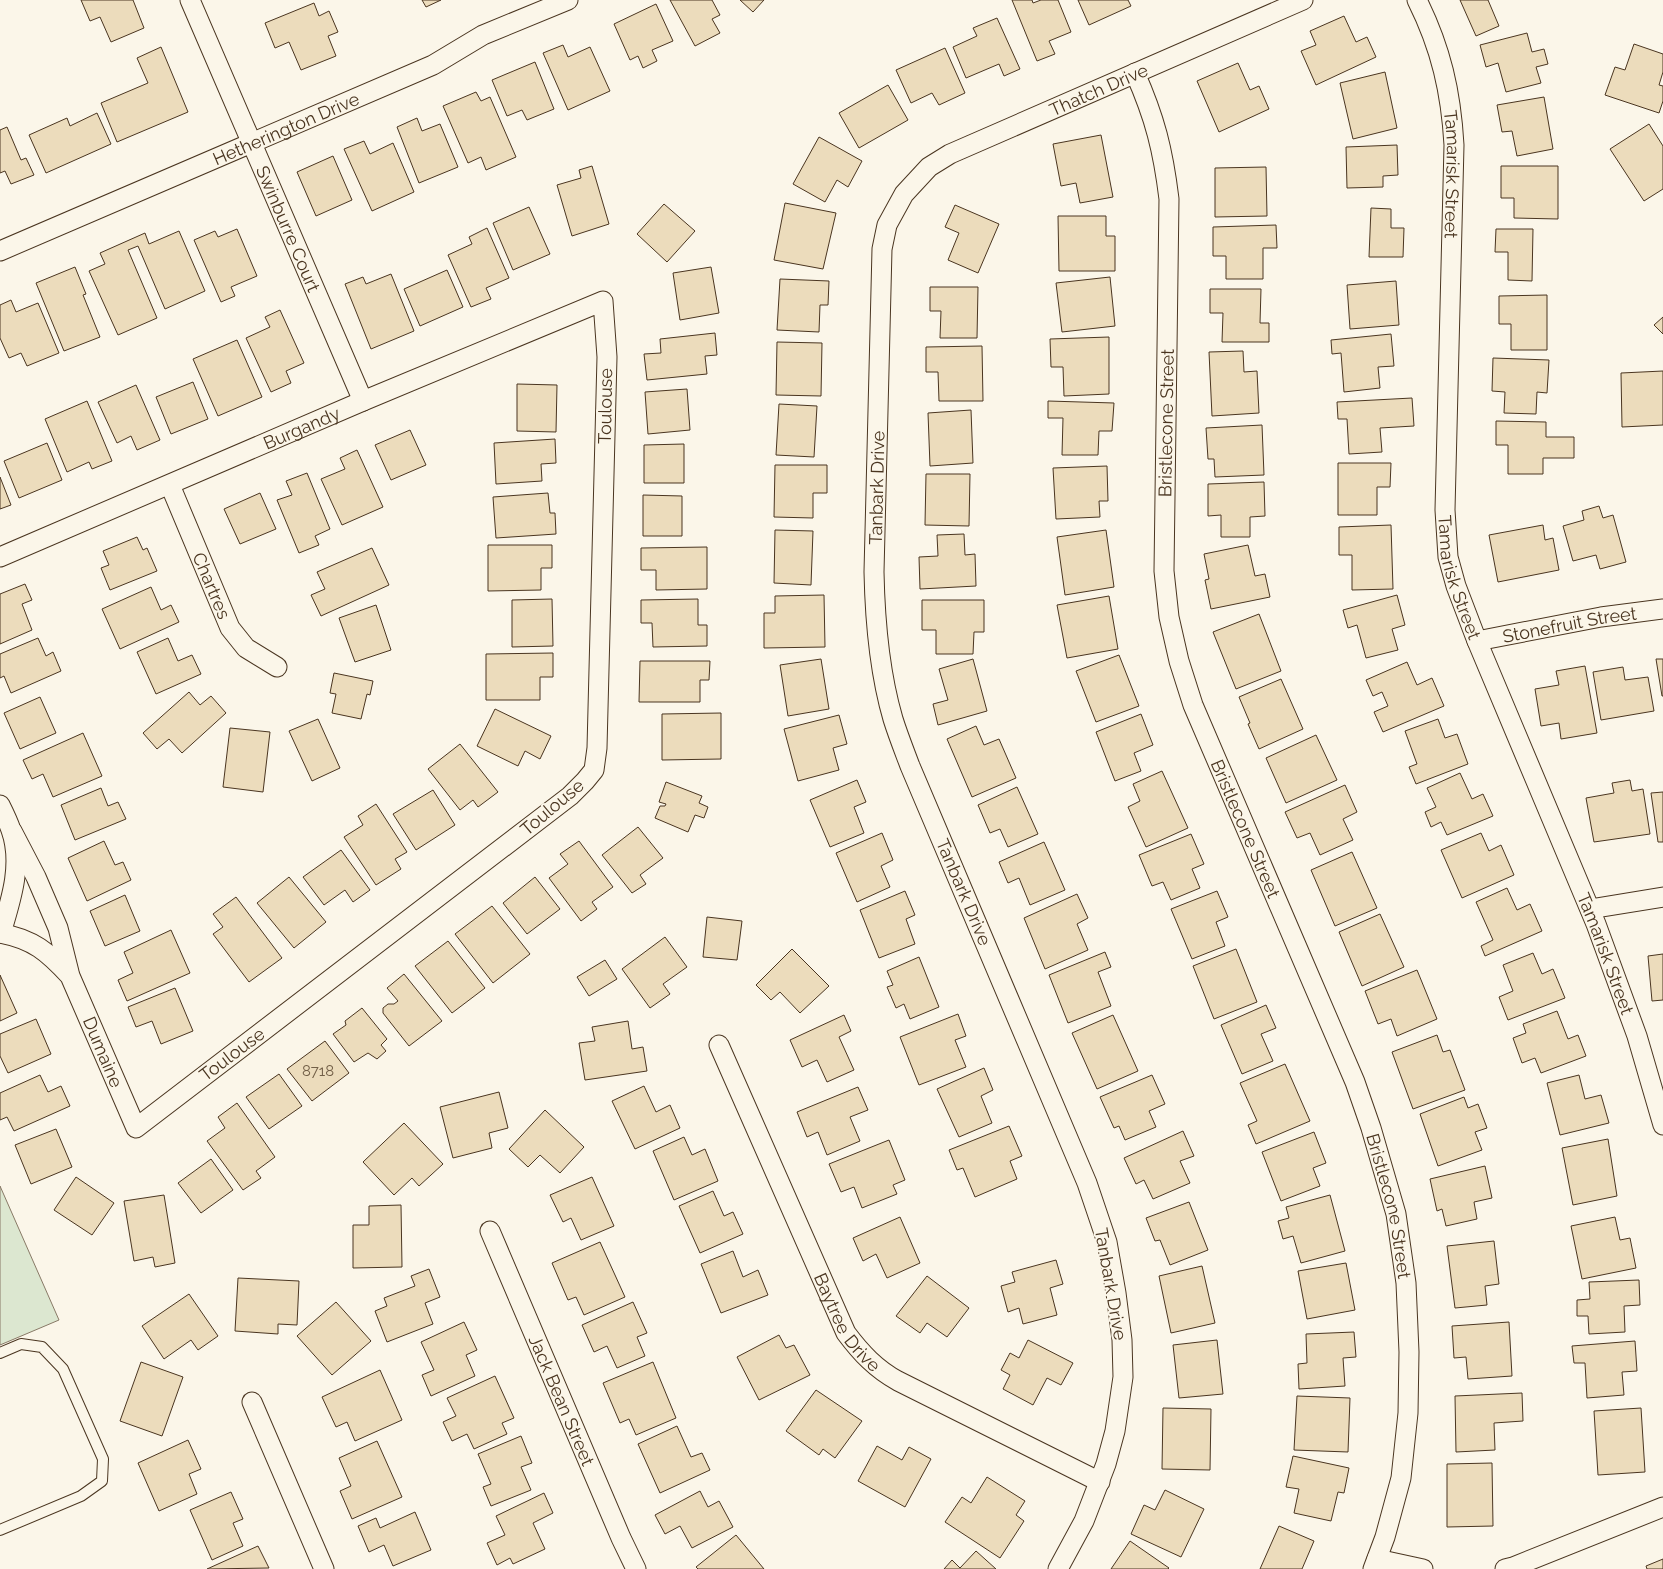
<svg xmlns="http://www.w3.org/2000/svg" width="1663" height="1569" font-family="Raleway,sans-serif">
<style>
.green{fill:#dce7d0;stroke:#887966}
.building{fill:#ecdcbc;stroke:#4a3520}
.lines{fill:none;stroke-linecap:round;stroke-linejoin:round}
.lane-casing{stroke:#4a3520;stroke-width:12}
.street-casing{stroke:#4a3520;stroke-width:21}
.lane{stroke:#fbf6e9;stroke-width:10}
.street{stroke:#fbf6e9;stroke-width:19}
.labels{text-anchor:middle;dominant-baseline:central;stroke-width:4;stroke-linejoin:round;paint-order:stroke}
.number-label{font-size:15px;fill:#725f47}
.street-label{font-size:18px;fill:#4a3520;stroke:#fbf6e9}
</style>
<rect width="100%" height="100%" fill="#fbf6e9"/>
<path class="green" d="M0,1186L59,1320L0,1345Z"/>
<path class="building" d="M81,0H133L144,28L111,42L100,17L90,21Z
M422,0H441L426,7Z
M670,0H712L720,15L712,19L720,33L695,46Z
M740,0H764L753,12Z
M1012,0H1032L1033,3L1041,0H1058L1071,32L1049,41L1055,54L1037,61Z
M1078,0H1128L1131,6L1089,25Z
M1460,0H1488L1499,26L1476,36Z
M314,3L319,16L329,11L338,32L328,36L336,56L301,70L289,42L275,48L265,23Z
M656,4L673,41L652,50L657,61L643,68L638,56L630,60L614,24Z
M1344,16L1356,42L1367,37L1376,57L1316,85L1301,51L1316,45L1310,31Z
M997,18L1020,69L1004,76L999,64L966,78L953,47L977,36L973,28Z
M1527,33L1532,52L1544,49L1548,64L1536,67L1541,83L1506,92L1498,63L1486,67L1480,45Z
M1634,44L1663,54V72L1659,85L1663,86V101L1659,113L1605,95L1615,67L1625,70Z
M563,45L568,57L590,47L610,91L568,110L543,53Z
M161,47L188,112L117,142L101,103L148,83L137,58Z
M945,48L965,93L939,105L932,93L911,103L896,70Z
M535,62L554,109L527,120L522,110L507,116L492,80Z
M1238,63L1250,90L1259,86L1269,109L1219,132L1197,81Z
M1385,72L1397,128L1353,139L1340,83Z
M888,85L908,120L859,148L839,113Z
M476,92L481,101L490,97L516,157L486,170L481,157L468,163L443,106Z
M1544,97L1553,149L1517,156L1512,131L1502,132L1497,105Z
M97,113L111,144L46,173L29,135L67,118L70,126Z
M417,118L422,131L440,124L458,167L419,183L397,127Z
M1649,124L1663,146V189L1644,201L1610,149Z
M7,127L21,160L26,158L34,175L11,184L5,171L0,173V130Z
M1101,135L1113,197L1080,203L1076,183L1061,186L1053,144Z
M819,137L862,161L848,187L837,180L825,202L793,184Z
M364,141L370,154L393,143L414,192L372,211L344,149Z
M1397,145L1398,175L1383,176V187L1347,188L1346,147Z
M333,156L352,200L316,216L297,172Z
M592,166L609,224L572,236L557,185L581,178L579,170Z
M1501,166H1558V219L1514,218V198H1501Z
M1266,167L1267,216L1215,217V168Z
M785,203L836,213L823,269L774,260Z
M664,204L695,231L667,262L637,234Z
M955,205L999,224L978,273L948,260L959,233L945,227Z
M529,207L550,254L513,270L493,223Z
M1371,208L1391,209V228H1404L1403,257H1369Z
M1058,216H1106V236H1115V271H1059Z
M1276,225L1277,248H1263V279H1226V256H1213V227Z
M487,228L509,278L486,288L491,299L471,307L448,255L472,244L469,237Z
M237,229L257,276L231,287L235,296L221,302L194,240L215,231L218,237Z
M1496,229H1533L1532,281L1508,280V252H1495Z
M179,231L205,291L165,309L138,246L128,250L157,318L118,335L89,271L105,264L100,253L145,233L149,244Z
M75,267L86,294L83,295L100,337L64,351L36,283Z
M711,267L719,313L680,320L673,273Z
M447,270L463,307L420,326L404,289Z
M391,274L414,331L371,349L345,284L363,277L366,284Z
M1110,277L1115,326L1062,332L1056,283Z
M780,279L829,281L828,305H820L819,332L777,330Z
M1396,281L1399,325L1350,329L1347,285Z
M930,287H978L977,338H940L941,311H930Z
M1210,289H1261L1260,323H1269V342H1222L1223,313H1210Z
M1547,295V350H1511V324H1499V296Z
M11,300L16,312L38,303L59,353L27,366L21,353L9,358L0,338V305Z
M280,310L304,363L286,371L291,383L271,392L246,338L270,327L265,317Z
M1663,317V334L1654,325Z
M715,333L717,355L705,356L707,374L647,380L644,354L661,353L660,339Z
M1391,334L1394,366L1378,367L1380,388L1344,392L1341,353L1332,354L1331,340Z
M1109,337V394L1064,396L1063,367H1051L1050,339Z
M237,340L262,397L218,416L193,359Z
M777,342L822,343L821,396L776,395Z
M982,346L983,401H939L938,372H926V347Z
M1243,351L1244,372L1257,371L1259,413L1212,416L1209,352Z
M1493,358L1549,360L1547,393L1537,392L1536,414L1504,413L1505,392L1492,391Z
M1663,371V425L1622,427L1621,373Z
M193,382L208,419L171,434L156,397Z
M517,384L557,385L556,432L517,431Z
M136,385L160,440L137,450L131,436L117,443L98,402Z
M687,389L690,430L648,434L645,392Z
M1412,398L1414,426L1380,428L1382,452L1349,454L1347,419H1338L1337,402Z
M87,401L112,461L92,469L89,462L67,472L45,419Z
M1048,401L1114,403L1112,431H1099L1098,455H1062L1063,418H1048Z
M779,404L817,406L814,457L776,455Z
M971,410L973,463L930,466L928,413Z
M1496,421L1546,422V437H1574V458H1543V474H1508V445H1496Z
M1262,425L1264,475L1215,477L1214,459H1208L1206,428Z
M410,430L426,465L391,480L375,445Z
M555,439L556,463L541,464L542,481L496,484L494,443Z
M47,443L62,480L19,498L4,461Z
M684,444V483H644V445Z
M357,450L383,507L342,525L321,479L345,469L340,458Z
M1338,463H1391L1390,487H1377V515H1338Z
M775,465H827V493H813V518L774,517Z
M1107,466L1108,501H1099L1100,517L1056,519L1053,468Z
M307,473L330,529L315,536L319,545L299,553L277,500L292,495L286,481Z
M926,474H970L969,526L925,525Z
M0,477L11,505L0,509Z
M1264,482L1265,516L1250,517V537H1221V515L1208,516V484Z
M260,493L276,529L240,544L224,509Z
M548,493L550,513H555L556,534L496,538L493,497Z
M643,495L682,496V536H643Z
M1599,506L1603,518L1613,515L1626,562L1600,569L1596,555L1573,561L1563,526L1584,520L1582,511Z
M1391,525L1393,589L1352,590V555H1339V527Z
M1543,525L1545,540L1553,538L1559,570L1498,582L1489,535Z
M775,530L813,531L811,585L774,583Z
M1106,530L1114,587L1065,595L1057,537Z
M964,534L965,555L975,554L976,586L920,589L919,557L938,556L937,535Z
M137,537L143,550L147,548L157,571L110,590L101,568L109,565L103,551Z
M488,545H552V568H541V590L488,591Z
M1248,545L1255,576L1265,574L1270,597L1211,609L1205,580L1209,579L1204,554Z
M707,547V589L656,590V570H641V548Z
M372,548L389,585L321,616L311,595L325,589L317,572Z
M25,584L32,600L22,604L32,630L0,644V594Z
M151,587L161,610L171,605L179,622L120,649L102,609Z
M824,595L825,647L764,648V613H775V596Z
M1397,595L1405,625L1392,629L1398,650L1366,658L1357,625L1348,628L1343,610Z
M1109,596L1118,649L1067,658L1057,605Z
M552,599L553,646L512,647V600Z
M698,599V625H707V646L653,647L652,623H641V600Z
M922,600H984V632H974L973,654H936V630H922Z
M376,605L391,650L355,662L339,618Z
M1259,614L1281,671L1236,689L1213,632Z
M38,638L46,656L53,652L61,671L11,693L4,676L0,678V654Z
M168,638L178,661L192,655L201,674L156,694L137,652Z
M553,653V677H540V700H486V654Z
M1119,655L1139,706L1096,722L1076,671Z
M821,659L829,709L788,716L780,665Z
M973,659L987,711L938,725L933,704L948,700L939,669Z
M1656,659H1663V696H1662Z
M640,661H710L709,680H700V702H639Z
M1407,662L1417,685L1432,678L1444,706L1383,732L1374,712L1388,706L1382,692L1373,696L1366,680Z
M1585,666L1597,733L1561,739L1559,723L1541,726L1535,689L1559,685L1556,671Z
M1623,667L1625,680L1648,677L1654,711L1601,720L1593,672Z
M334,673L373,681L370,695L367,694L361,719L332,713L336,694L330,693Z
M1281,679L1303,729L1259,749L1248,724L1250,723L1239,697Z
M189,692L200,705L211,696L226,713L182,753L169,739L157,749L143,733Z
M40,697L56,733L20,749L4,713Z
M495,709L551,736L540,759L525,751L518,766L477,746Z
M721,713V759L662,760V714Z
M1141,714L1153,745L1134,753L1141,771L1115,781L1096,732Z
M839,715L847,744L833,748L839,770L798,781L784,729Z
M318,719L340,768L312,781L289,731Z
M1438,719L1445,738L1457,734L1468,764L1416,784L1409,767L1417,764L1405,731Z
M976,726L984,745L999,739L1016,778L972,797L947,739Z
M230,728L270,732L263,792L223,787Z
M83,733L102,776L53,797L43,774L32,779L23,760Z
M1316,735L1337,780L1286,803L1266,758Z
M460,744L498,792L478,807L473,800L460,810L428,769Z
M1162,771L1188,828L1146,847L1128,807L1140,801L1133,784Z
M1460,773L1472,799L1483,794L1493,816L1447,835L1441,822L1431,827L1425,812L1436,807L1427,788Z
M857,780L866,802L854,807L864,833L830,847L810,800Z
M1630,780L1632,791L1643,789L1650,834L1594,842L1586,798L1614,793L1612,783Z
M666,782L702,796L699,803L708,807L704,818L695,815L688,832L655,818L660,806H665L666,804L659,802Z
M1345,785L1357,812L1343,819L1353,840L1320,855L1310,833L1297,838L1285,812Z
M1017,787L1038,834L1008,847L1000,829L990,833L978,805Z
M101,788L108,806L118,802L126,819L75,840L61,805Z
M433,790L455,825L416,850L393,814Z
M1663,792V842H1658L1651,793Z
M376,804L407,852L395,859L401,869L376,885L344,837L363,825L358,816Z
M638,827L663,858L640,875L646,884L632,893L602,855Z
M882,833L893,860L881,866L890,887L857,902L836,853Z
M1481,833L1489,851L1501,845L1514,875L1462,898L1441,850Z
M1191,834L1204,864L1192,869L1200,888L1171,900L1163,882L1152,886L1139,855Z
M104,841L115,865L123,862L131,880L87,901L68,858Z
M579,841L613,887L592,902L597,909L581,921L549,878L568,864L560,854Z
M1044,842L1065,890L1030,905L1019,878L1008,883L999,862Z
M341,850L370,890L353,902L345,890L324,905L303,877Z
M1352,852L1377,908L1335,926L1311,870Z
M289,877L326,922L294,948L257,903Z
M535,877L560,909L527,934L503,903Z
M1507,888L1517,910L1530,904L1542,931L1485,956L1481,946L1493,940L1476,902Z
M905,891L915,915L906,919L915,944L879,958L860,910Z
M1217,891L1228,917L1216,922L1225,946L1192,959L1171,909Z
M1077,894L1088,918L1077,924L1088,950L1045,969L1024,918Z
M125,895L140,931L105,946L90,911Z
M236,897L282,958L249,982L213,934L223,927L213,914Z
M492,906L530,954L493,983L455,934Z
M1380,914L1404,967L1362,986L1339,932Z
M707,917L742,921L737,960L703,957Z
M171,930L190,973L127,1001L118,980L133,973L124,952Z
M665,937L687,967L663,984L670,994L650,1008L622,969Z
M448,941L485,988L452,1013L415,966Z
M792,949L829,986L800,1013L780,992L771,1000L756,985Z
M1236,949L1257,1002L1214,1019L1193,966Z
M1105,952L1111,967L1098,972L1111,1006L1068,1023L1049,975Z
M1533,953L1542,974L1553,969L1565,998L1508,1020L1499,997L1513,991L1503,965Z
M1663,954V1000L1652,1001L1648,956Z
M919,957L939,1007L910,1019L904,1004L896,1008L887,987L893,985L887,971Z
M605,960L617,979L589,996L577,977Z
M1417,970L1437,1019L1397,1036L1391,1019L1378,1024L1365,991Z
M404,974L442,1021L409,1046L383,1013V1008L388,1004H394L398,1001L387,988Z
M0,975L17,1013L0,1021Z
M175,988L193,1031L161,1044L152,1021L136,1027L128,1007Z
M1266,1005L1276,1028L1261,1034L1273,1061L1242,1074L1221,1025Z
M362,1008L387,1039L381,1045L386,1051L377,1059L368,1053L354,1062L333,1034L346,1025L345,1021Z
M1557,1011L1568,1039L1578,1035L1586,1056L1541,1073L1535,1058L1522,1063L1513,1038L1526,1033L1523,1024Z
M958,1014L966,1036L955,1040L966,1067L919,1085L900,1037Z
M844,1015L851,1031L839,1037L854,1070L827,1082L817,1060L802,1067L790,1040Z
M1113,1015L1138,1071L1097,1089L1072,1033Z
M36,1019L51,1054L8,1073L0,1056V1034Z
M628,1021L632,1049L643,1047L647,1071L585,1080L579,1043L595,1041L592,1027Z
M1437,1035L1443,1052L1450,1050L1465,1090L1413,1109L1392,1052Z
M325,1041L349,1073L312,1101L287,1069Z
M1285,1064L1310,1121L1256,1144L1248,1125L1257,1121L1240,1083Z
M984,1068L993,1090L981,1096L992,1123L959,1137L937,1089Z
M279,1074L302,1106L269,1129L246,1097Z
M40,1075L48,1092L61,1086L70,1106L14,1131L7,1117L0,1120V1093Z
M1152,1075L1165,1104L1149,1111L1156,1127L1125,1140L1119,1126L1114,1128L1100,1097Z
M1579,1075L1585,1099L1601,1095L1609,1123L1560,1135L1547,1083Z
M644,1086L656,1112L670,1105L680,1128L635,1149L612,1101Z
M858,1087L868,1110L850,1117L860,1141L827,1155L818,1132L807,1137L797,1112Z
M499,1092L508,1128L489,1133L492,1148L453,1158L440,1107Z
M1464,1097L1468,1108L1478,1104L1487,1128L1475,1132L1482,1150L1438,1166L1420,1114Z
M237,1103L275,1157L256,1171L261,1178L243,1190L207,1141L225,1128L218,1117Z
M545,1110L584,1147L560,1173L540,1155L528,1167L509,1149Z
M404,1123L443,1164L419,1186L412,1178L394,1195L363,1162Z
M1009,1126L1022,1156L1010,1161L1017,1179L975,1197L963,1168L957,1170L949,1150Z
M56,1129L72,1167L31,1184L15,1145Z
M1183,1131L1194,1156L1180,1161L1190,1183L1153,1199L1144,1180L1136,1184L1124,1158Z
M1314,1132L1326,1163L1313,1168L1320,1186L1281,1201L1262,1152Z
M684,1137L692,1155L705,1149L718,1181L674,1200L653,1151Z
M1608,1139L1617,1196L1573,1205L1562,1148Z
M889,1140L905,1180L893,1185L897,1194L862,1208L854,1187L841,1192L829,1164Z
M211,1159L233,1190L201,1213L178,1183Z
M1485,1166L1492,1198L1474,1202L1477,1219L1446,1226L1442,1209L1437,1211L1430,1179Z
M76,1177L114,1203L92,1235L54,1210Z
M592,1177L614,1226L581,1240L571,1218L563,1222L550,1195Z
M713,1191L724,1216L733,1212L743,1234L700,1253L679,1206Z
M164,1195L175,1263L155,1267L153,1257L134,1261L124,1201Z
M1330,1195L1345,1251L1301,1263L1293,1236L1283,1239L1278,1221L1289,1218L1286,1207Z
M1189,1202L1208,1250L1170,1265L1160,1240L1155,1241L1146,1218Z
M401,1205L402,1267L353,1268V1225H369V1206Z
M900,1217L920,1263L887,1278L876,1254L863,1261L853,1238Z
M1615,1217L1620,1240L1630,1238L1636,1268L1582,1279L1571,1226Z
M1494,1241L1499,1284L1485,1286L1487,1305L1455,1308L1447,1246Z
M600,1242L625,1297L584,1315L576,1297L568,1300L552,1263Z
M733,1251L743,1277L758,1270L768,1295L721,1313L701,1264Z
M1056,1260L1063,1284L1050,1288L1057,1315L1023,1324L1019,1308L1008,1312L1001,1286L1015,1282L1012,1272Z
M1346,1263L1355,1310L1307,1319L1298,1271Z
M1202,1266L1215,1323L1171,1333L1159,1276Z
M429,1269L440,1297L425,1303L433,1324L387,1342L375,1311L387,1306L384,1298L415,1286L411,1276Z
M927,1276L969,1308L947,1337L927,1323L920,1333L896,1316Z
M238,1278L299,1281L297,1325L278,1324V1334L235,1331Z
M1639,1280L1640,1305L1624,1306L1625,1332L1589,1334L1588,1316H1577V1300L1590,1299L1589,1282Z
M189,1294L218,1336L198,1350L191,1340L164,1359L142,1326Z
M336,1302L371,1341L332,1375L297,1336Z
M633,1302L647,1333L637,1337L645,1356L617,1368L607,1346L594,1352L582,1325Z
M464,1322L477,1350L466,1355L475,1376L431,1396L422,1375L434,1370L421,1342Z
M1509,1322L1512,1376L1468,1379L1466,1357L1454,1358L1452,1326Z
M1354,1332L1356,1357L1343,1358L1345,1386L1299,1389L1298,1364L1307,1363L1306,1334Z
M779,1335L786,1348L794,1345L810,1375L759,1400L737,1357Z
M1028,1340L1073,1363L1061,1385L1047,1378L1033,1405L1003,1389L1010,1375L1001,1370L1010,1353L1019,1358Z
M1217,1340L1223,1394L1179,1398L1173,1345Z
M1635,1341L1637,1371L1622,1372L1624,1395L1587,1398L1585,1363H1574L1572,1346Z
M141,1362L183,1377L162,1436L120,1421Z
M653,1362L676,1418L636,1435L629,1419L620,1423L603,1383Z
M380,1370L402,1420L355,1441L347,1422L336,1427L322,1397Z
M495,1376L514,1418L502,1423L507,1434L474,1449L467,1434L452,1441L443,1422L456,1416L447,1398Z
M816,1390L862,1421L835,1458L823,1449L819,1455L786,1431Z
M1522,1393L1523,1421L1494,1423L1495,1450L1456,1452L1455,1396Z
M1297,1396L1350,1398L1348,1452L1294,1450Z
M1163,1408L1211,1409L1210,1470L1162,1469Z
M1641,1408L1645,1472L1598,1475L1594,1411Z
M677,1426L691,1457L702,1453L710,1470L660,1493L638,1444Z
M521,1436L532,1463L521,1467L531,1490L491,1506L483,1487L491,1484L478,1454Z
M188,1440L201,1469L189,1474L197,1494L159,1511L138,1463Z
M377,1441L402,1497L352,1519L340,1491L351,1486L339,1458Z
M877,1446L902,1460L909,1447L931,1459L905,1507L858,1481Z
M1293,1456L1349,1468L1344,1493L1338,1492L1331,1521L1294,1513L1299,1489L1286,1487Z
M1492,1463L1493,1526L1447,1527V1464Z
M987,1477L1025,1501L1016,1515L1024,1521L1000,1558L945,1522L962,1497L971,1503Z
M1165,1490L1204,1509L1181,1557L1131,1534L1144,1505L1155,1510Z
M700,1491L708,1507L719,1501L733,1527L692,1548L680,1526L665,1534L655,1515Z
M231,1492L243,1519L233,1523L243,1546L212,1560L190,1510Z
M544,1493L553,1513L533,1523L545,1549L513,1564L510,1558L497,1565L487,1543L505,1535L496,1516Z
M415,1512L431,1550L393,1566L384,1545L369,1552L358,1526L376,1518L380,1528Z
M1279,1526L1314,1541L1302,1569H1260Z
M736,1535L764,1569H698L696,1567Z
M1130,1541L1169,1568L1168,1569H1111Z
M258,1546L269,1568L207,1569Z
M976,1551L996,1569H944L952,1560L960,1568Z
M1663,1559V1569H1647L1646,1566Z"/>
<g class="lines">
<defs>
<path id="lane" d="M0,1353L21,1344L42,1347L63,1369L103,1459L102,1481L81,1496L0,1530"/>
<g id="street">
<path id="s1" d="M190,0L363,401"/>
<path id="s2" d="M1417,0C1441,48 1451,92 1454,145L1445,510L1448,557L1456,586L1477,641L1596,924L1637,1036L1663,1125"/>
<path id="s3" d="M1135,73C1155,118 1163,150 1169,199L1164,571L1169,617L1179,661L1193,705L1355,1082L1371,1128L1396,1214L1406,1283L1409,1352L1408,1413L1401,1478L1385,1537L1373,1569"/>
<path id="s4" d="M0,251L433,65L483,35L568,0"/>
<path id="s5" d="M170,485L230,628L246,648L277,667"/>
<path id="s6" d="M0,557L363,401L603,301L607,357L597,748L594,770L585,781L570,796L136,1128L70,976C48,952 33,939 0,933"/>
<path id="s7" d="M1477,641L1601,617L1663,609"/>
<path d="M0,805C4,813 8,821 11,830C23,864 11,900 1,933"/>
<path d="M12,831L36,877L58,928L69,972"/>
<path d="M1590,909L1663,897"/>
<path id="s8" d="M719,1045L846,1333C861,1353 876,1369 898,1381L1100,1482"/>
<path id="s9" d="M490,1231L621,1538L636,1569"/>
<path d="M252,1402L324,1569"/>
<path d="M1377,1559L1423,1569"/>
<path id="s10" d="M1058,1569L1084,1521L1106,1464L1115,1431L1123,1377L1122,1340L1116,1293L1107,1242L1087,1183L910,766C904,750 898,735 893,719C879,671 875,622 874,572L882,249L887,225L904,194L929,167L950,154L1303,0"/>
<path d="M1505,1569L1513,1567L1663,1507"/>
</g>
</defs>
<use href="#lane" class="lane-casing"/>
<use href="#street" class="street-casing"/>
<use href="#lane" class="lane"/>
<use href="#street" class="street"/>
</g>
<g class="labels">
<g class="number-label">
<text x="318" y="1071">8718</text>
</g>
<g class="street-label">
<text stroke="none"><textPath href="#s10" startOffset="1661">Thatch Drive</textPath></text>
<text stroke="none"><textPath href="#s4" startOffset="311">Hetherington Drive</textPath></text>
<text stroke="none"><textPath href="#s2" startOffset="180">Tamarisk Street</textPath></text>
<text stroke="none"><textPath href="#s1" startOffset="249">Swinburre Court</textPath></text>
<text transform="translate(605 406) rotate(-89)">Toulouse</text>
<text transform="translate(1166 423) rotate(-89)">Bristlecone Street</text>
<text stroke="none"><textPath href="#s6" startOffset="328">Burgandy</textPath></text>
<text stroke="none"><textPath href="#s10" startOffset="1139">Tanbark Drive</textPath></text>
<text stroke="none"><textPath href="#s2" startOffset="585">Tamarisk Street</textPath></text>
<text stroke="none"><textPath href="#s5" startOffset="109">Chartres</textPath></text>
<text stroke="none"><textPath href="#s7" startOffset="94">Stonefruit Street</textPath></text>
<text transform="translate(552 807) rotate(-40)">Toulouse</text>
<text stroke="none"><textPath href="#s3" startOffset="775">Bristlecone Street</textPath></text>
<text transform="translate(964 892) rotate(67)">Tanbark Drive</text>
<text stroke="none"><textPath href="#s2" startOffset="990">Tamarisk Street</textPath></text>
<text transform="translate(103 1052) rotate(67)">Dumaine</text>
<text transform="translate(232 1054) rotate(-37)">Toulouse</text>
<text stroke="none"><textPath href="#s3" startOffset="1180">Bristlecone Street</textPath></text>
<text transform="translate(1111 1284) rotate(80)">Tanbark Drive</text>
<text stroke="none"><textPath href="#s8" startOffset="306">Baytree Drive</textPath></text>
<text stroke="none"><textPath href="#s9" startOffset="184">Jack Bean Street</textPath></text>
</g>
</g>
</svg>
